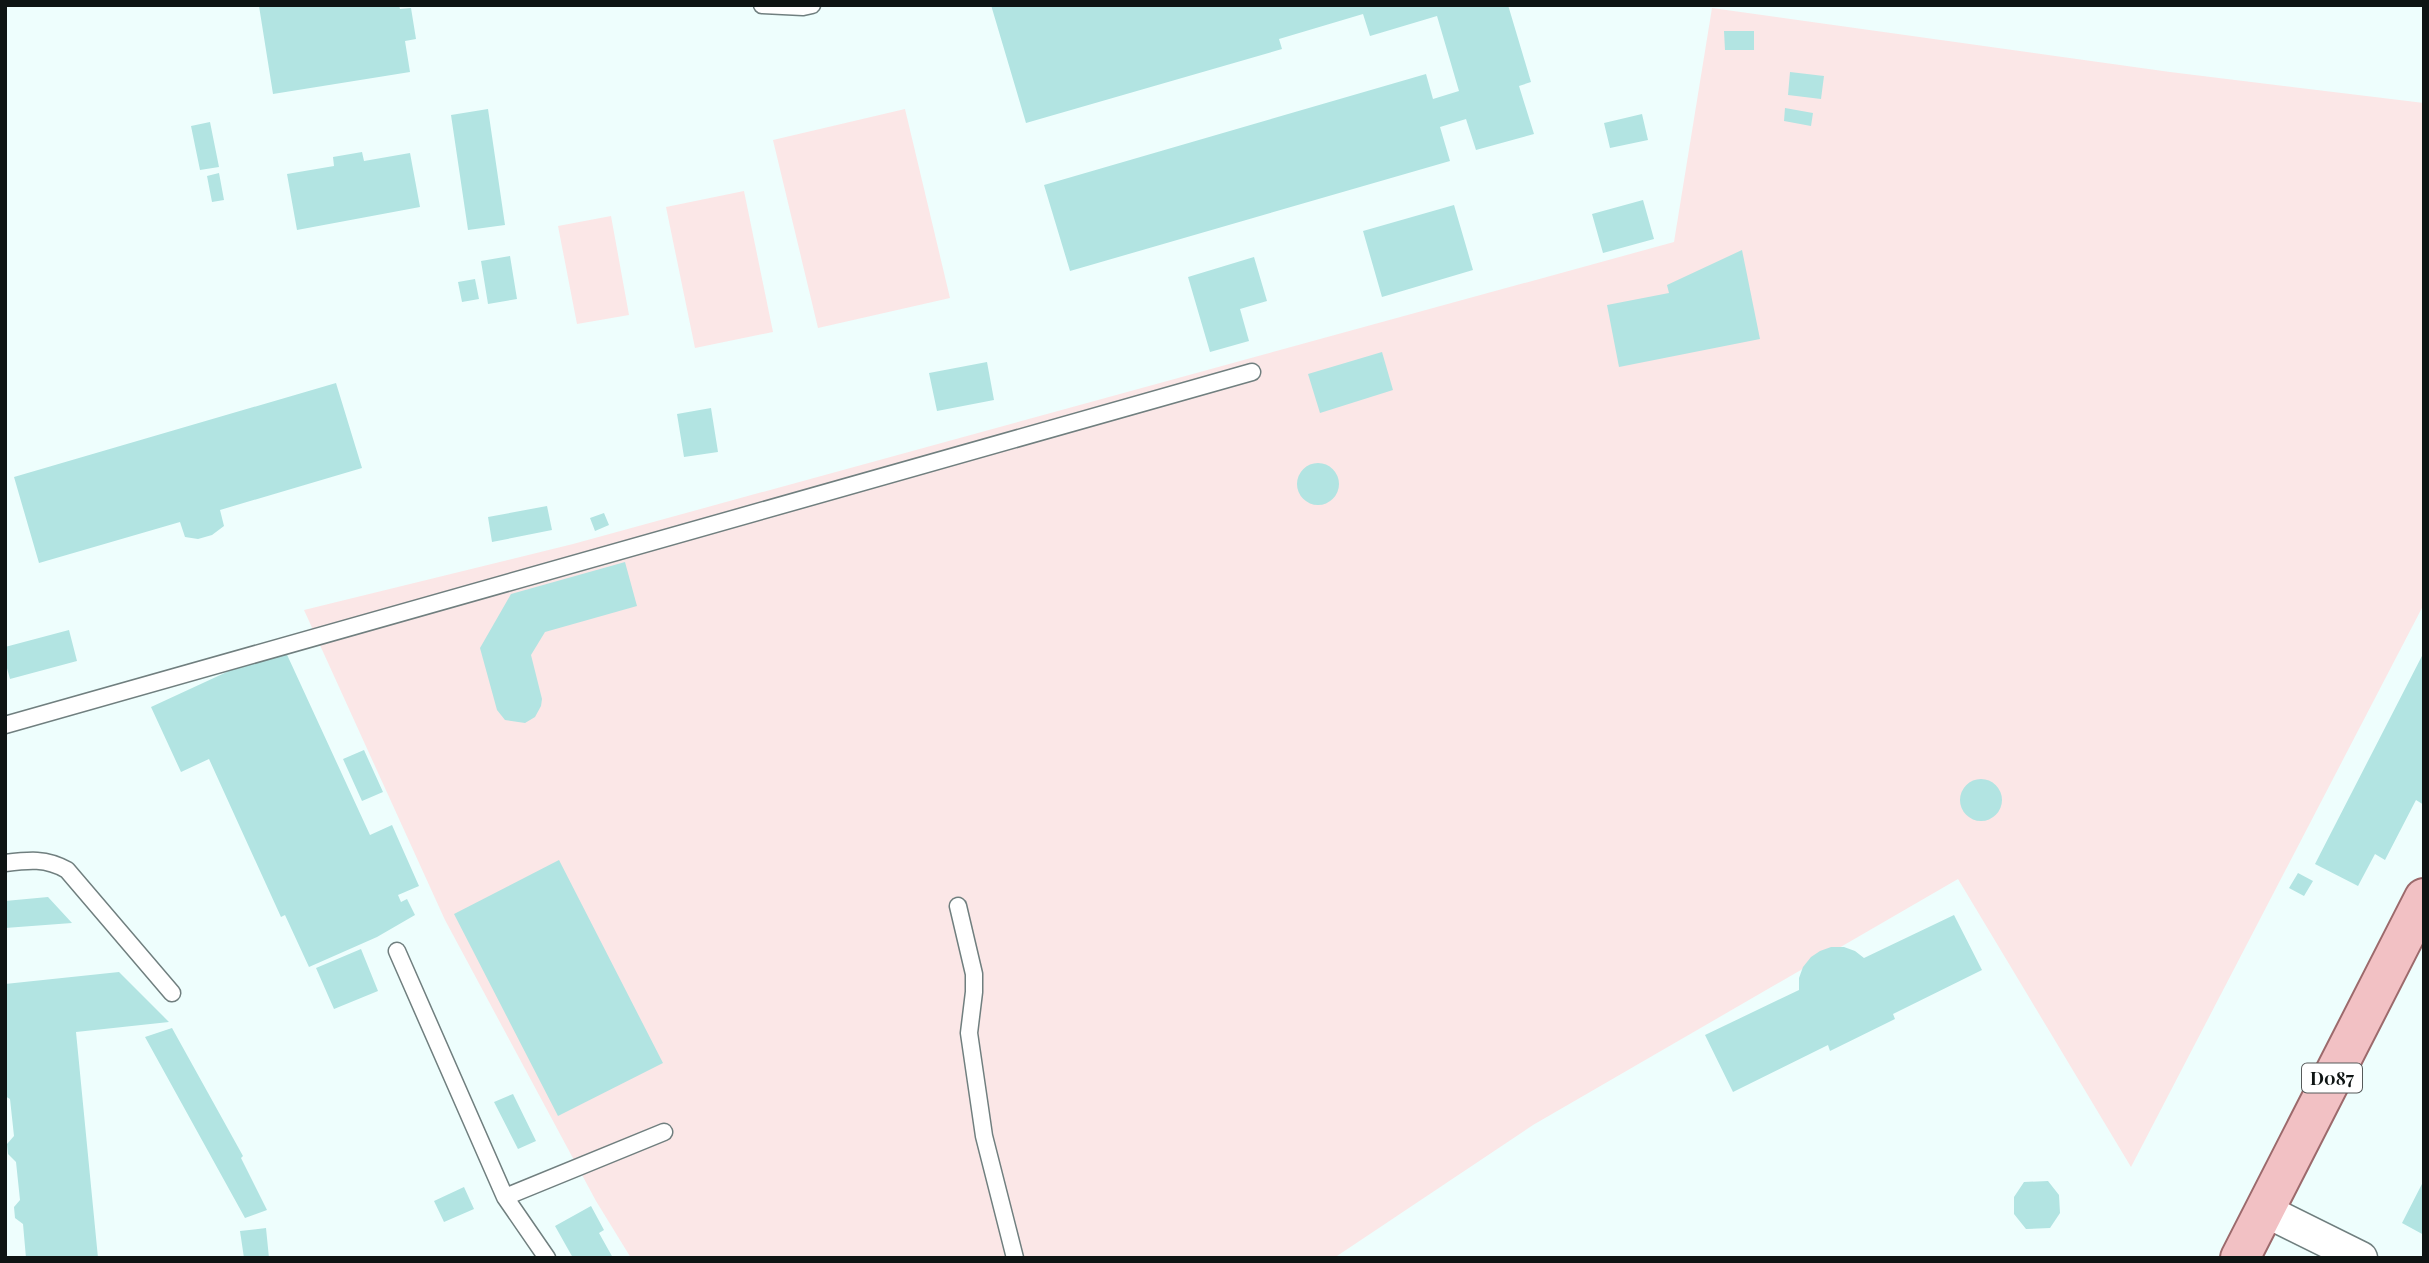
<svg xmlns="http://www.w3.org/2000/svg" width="2429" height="1263" font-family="'Playfair Display',serif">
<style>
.green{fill:#fbe7e7}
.building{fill:#b2e4e2}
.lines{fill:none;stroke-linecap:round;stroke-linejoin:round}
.lane-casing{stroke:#707f7f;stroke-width:19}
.street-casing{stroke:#707f7f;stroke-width:35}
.primary-casing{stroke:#9c6a6c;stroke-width:42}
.lane{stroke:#fff;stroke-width:16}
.street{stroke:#fff;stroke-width:32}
.primary{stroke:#f2c1c4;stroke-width:38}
.labels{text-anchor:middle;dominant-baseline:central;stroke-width:5;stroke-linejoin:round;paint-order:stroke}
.shield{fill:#fff;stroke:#565a5a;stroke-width:2}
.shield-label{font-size:18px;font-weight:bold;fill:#0e1413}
</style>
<rect width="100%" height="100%" fill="#eefefd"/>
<path class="green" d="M1712,8L2170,72L2424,103V604L2131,1167L1958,879L1533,1125L1334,1258H631L596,1201L445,920L304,610L573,544L1674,242Z
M905,109L950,298L818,328L773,140Z
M744,191L773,332L695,348L666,207Z
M611,216L629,315L577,324L558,226Z"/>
<path class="building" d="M399,5L400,9L411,8L416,39L405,41L410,72L273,94L259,6Z
M991,5H1508L1531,82L1519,86L1534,134L1476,150L1466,119L1440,127L1450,161L1070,271L1044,185L1426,74L1433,99L1459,91L1437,16L1370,36L1363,14L1279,39L1282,49L1026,123Z
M1724,31H1754V50H1725Z
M1790,72L1824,76L1821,99L1788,95Z
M1785,108L1813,113L1811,126L1784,121Z
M488,109L505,225L468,230L451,115Z
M1642,114L1648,140L1610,148L1604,123Z
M210,122L219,167L200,170L191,126Z
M362,152L364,161L410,153L420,207L297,230L287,174L334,166L333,157Z
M219,173L224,200L212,202L207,176Z
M1643,200L1654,239L1603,253L1592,214Z
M1454,205L1473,270L1382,297L1363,231Z
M1742,250L1760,339L1619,367L1607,305L1669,293L1667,285Z
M510,256L517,299L488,304L481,261Z
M1254,257L1267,301L1240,309L1249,341L1210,352L1188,277Z
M475,279L479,299L462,302L458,282Z
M1382,352L1393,390L1320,413L1308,374Z
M987,362L994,400L937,411L929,373Z
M336,383L362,468L220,510L224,526L212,535L198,539L185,537L180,522L39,563L14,477Z
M711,408L718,452L684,457L677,414Z
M1297 484a21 21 0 1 1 42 0a21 21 0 1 1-42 0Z
M547,506L552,530L492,542L488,517Z
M604,513L609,525L595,531L590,518Z
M625,562L637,606L545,632L531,655L542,699L541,706L535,717L525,723L505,720L497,710L480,648L511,594Z
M69,630L77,661L10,679L5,661V647Z
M283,646L370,835L392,825L419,886L398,895L401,902L407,899L415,915L377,937L309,967L285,915L281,917L209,759L181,772L151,707Z
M2424,652L2422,714L2424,715V805L2416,800L2385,860L2375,854L2358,886L2315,864Z
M364,750L383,792L362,801L343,759Z
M1960 800a21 21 0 1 1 42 0a21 21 0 1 1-42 0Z
M559,860L663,1063L558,1116L454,914Z
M2298,873L2313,881L2304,896L2289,888Z
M48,897L72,923L5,928V901Z
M1954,915L1982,970L1893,1014L1895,1019L1830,1051L1828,1045L1733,1092L1705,1035L1799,990V978L1803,967L1811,957L1820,951L1831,947H1844L1855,951L1864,958Z
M361,949L378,991L334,1009L316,968Z
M119,972L169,1022L76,1032L98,1258H26L23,1224L15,1218L14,1207L20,1200L16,1162L8,1154L7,1144L14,1136L10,1099L5,1096V1076L7,1075L5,984Z
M172,1028L243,1156L241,1158L267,1210L245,1218L145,1037Z
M513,1094L536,1141L518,1149L494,1102Z
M2424,1180V1235L2402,1223Z
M2048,1181L2059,1195L2060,1213L2050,1228L2026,1229L2014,1214V1197L2024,1182Z
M464,1187L474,1209L444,1222L434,1201Z
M591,1206L604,1230L599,1233L613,1258H573L555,1226Z
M266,1228L269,1258H244L240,1231Z"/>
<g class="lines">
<defs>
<path id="lane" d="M762,5L803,7L812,5
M5,725L1252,372
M5,863C29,860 46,858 67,870L172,993
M958,906L974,974V992L969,1033L984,1136L1015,1258
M397,951L505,1197L547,1258
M505,1197L664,1132"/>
<path id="street" d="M2264,1210L2361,1258"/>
<path id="primary" d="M2240,1258L2424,898"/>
</defs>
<use href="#lane" class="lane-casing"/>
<use href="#street" class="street-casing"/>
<use href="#primary" class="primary-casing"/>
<use href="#lane" class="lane"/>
<use href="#street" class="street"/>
<use href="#primary" class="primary"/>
</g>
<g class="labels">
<rect class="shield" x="2302" y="1063.5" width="60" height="29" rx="5"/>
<g class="shield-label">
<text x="2332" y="1078">D087</text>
</g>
</g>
<rect width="2429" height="1263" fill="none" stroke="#0e1413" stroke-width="14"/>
</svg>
